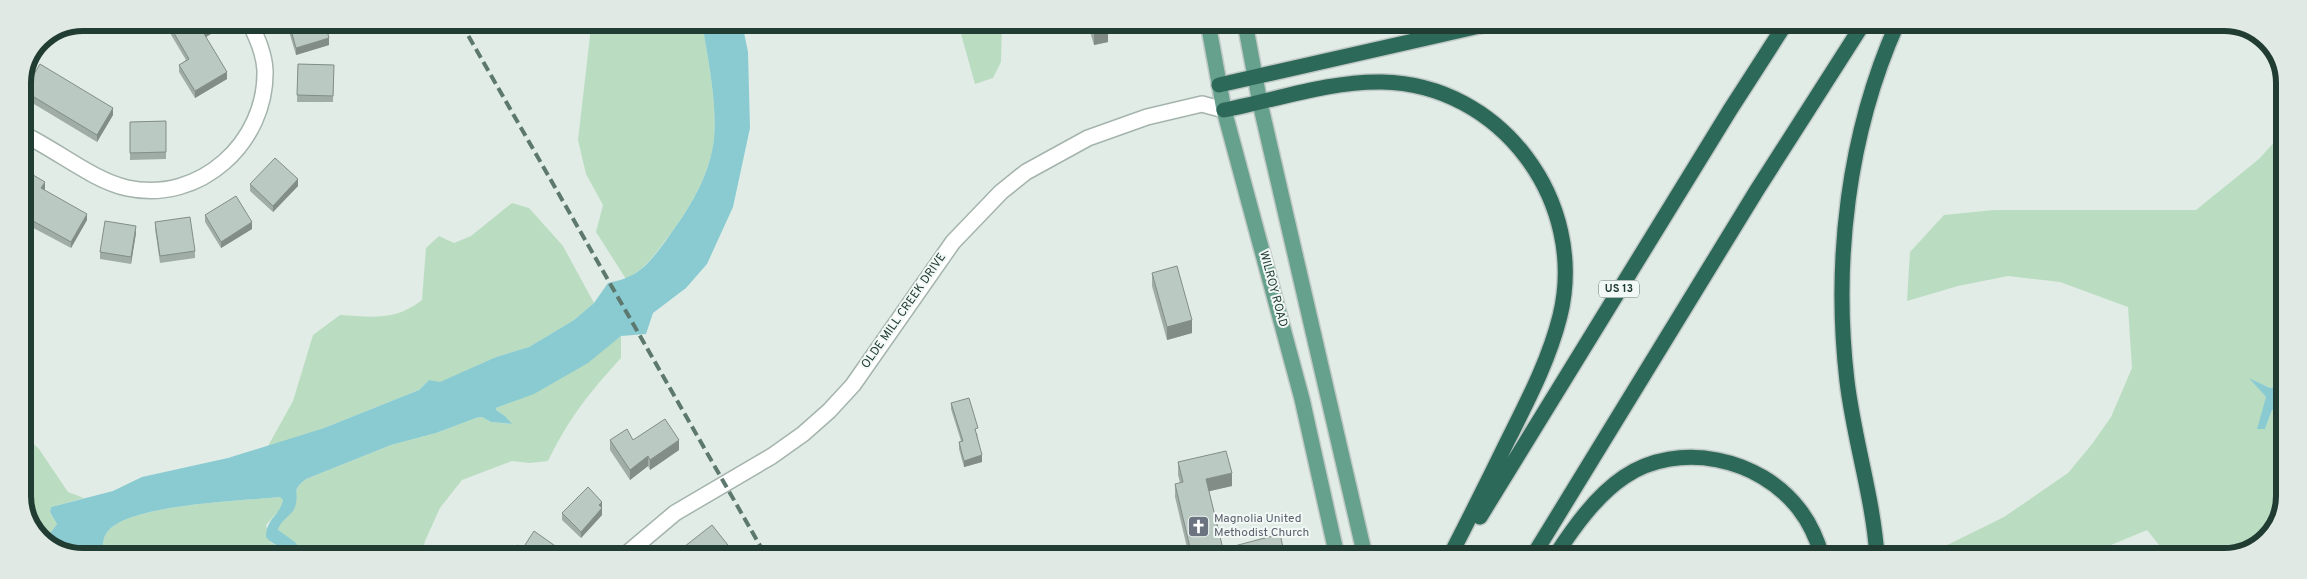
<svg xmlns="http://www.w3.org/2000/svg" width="2307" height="579" font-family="Overpass,sans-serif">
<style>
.green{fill:#baddc1}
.water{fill:#89cbd1}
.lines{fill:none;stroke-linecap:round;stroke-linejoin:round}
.minor-casing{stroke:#a4b4ad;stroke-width:18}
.major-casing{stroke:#c1c9c6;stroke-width:18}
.highway-casing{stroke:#c1c9c6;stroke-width:18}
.minor{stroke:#fff;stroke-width:15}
.major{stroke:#66a18e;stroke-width:15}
.highway{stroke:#2d6958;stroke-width:15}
.rail{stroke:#5c786f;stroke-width:4;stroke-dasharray:10 5;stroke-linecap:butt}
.wall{fill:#a0ada7}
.shaded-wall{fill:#828d88}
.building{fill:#bac9c2;stroke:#828d88}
.labels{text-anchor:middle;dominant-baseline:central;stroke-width:4;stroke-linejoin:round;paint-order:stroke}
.shield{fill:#f2f8f5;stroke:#60756d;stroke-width:1}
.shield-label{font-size:11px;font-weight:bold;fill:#213d33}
.street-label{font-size:12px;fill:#213d33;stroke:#f2f8f5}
.worship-label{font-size:12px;fill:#5b616d;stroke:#f2f8f5;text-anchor:start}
.rim{fill:none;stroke:#213d33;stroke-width:6}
</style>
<rect width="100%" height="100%" fill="#e1ece6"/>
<path class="green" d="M589,23H702C708,58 720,117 712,152C705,181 689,209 671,233C658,250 646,269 626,279L596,232L603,205L586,174L578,140L590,36Z
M949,23H1002L1001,62L993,78L975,84L961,34Z
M2284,131V384L2270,388L2251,379L2266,397L2265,429L2272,410L2277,407L2284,413L2283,508L2261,544L2224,556H2168L2147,530L2099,550L2090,556H1925L2004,517L2068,473L2092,444L2111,417L2132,368L2128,307L2060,282L2008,276L1958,286L1907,301L1910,252L1944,215L1994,210H2196L2259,159Z
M512,203L529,208L563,246L594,303L574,320L529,347L496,357L440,383L429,380L419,390L324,428L268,446L293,401L313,335L340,315C371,317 396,321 422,300L426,248L439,236L454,243L471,236Z
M621,336V358C589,393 569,418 548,461L530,463L512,461L462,480L440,508L425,541L422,555H304L302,551L278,530L279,525L295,507C295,493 295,487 306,479L391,445L436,433L476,418L482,417L491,422L511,424L505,416L496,410V408C546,390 580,369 621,336Z
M23,434L39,449L68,492L84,498L51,507L50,512L57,524L45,540C16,523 23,463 23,434Z
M280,497L283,500L281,508L266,525L271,543L286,549L292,555H101C104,547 101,538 109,530C133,504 243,501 280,497Z"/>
<path class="water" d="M702,23H742L748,52L750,128L733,207L707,264L686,288L653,313L646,334L621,336L588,363L534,394L496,408V410L505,416L512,424L491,422L482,417L476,418L436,433L391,445L306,479C290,491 300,492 295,507C292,516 280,520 278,530L295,542L304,555H292C284,547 273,546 266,537C267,517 279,517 283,500L280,497C243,501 133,504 109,530C101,538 104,547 101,555H71L45,540L57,524L50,512L51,507L113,491L142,477L228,458L324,428L419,390L429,380L440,382L496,357L529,347L574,320L594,303L608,283C640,277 649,263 667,239C686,213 705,184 712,151C720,116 708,59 702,23Z
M2249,378L2270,388L2284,384V413L2278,407L2272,410L2265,429H2257L2266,397Z"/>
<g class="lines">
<defs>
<path id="minor" d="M23,134C57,150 92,180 127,188C200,204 267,142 265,70C264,53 257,38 250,23
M624,556L675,513L772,456L803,434L829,411L853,385L953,242L1001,192L1026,172L1088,138L1147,117L1202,104L1224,110"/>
<path id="major" d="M1208,23L1224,110L1302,399L1337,556
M1245,23L1260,103L1365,556"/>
<path id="highway" d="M1219,85L1493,23
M1224,110C1276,100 1329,81 1382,82C1501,84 1588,202 1560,316C1549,360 1528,400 1508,440C1489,479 1470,517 1450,556
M1480,517L1730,110L1786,23
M1533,556L1757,190L1863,24
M1555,556C1574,527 1596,496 1624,477C1679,440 1760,458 1799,509C1810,523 1817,539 1822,556
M1877,556C1873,497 1854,440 1847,381C1833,261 1848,134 1897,24"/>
</defs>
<use href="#minor" class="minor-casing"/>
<use href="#major" class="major-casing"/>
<use href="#highway" class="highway-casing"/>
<use href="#minor" class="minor"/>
<use href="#major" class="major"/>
<use href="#highway" class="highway"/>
<path class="rail" d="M461,23L766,556"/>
</g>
<path class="wall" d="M164,23H212L214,32L206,37L227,79L195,98L179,72V65L186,60Z
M287,23H325L329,45L296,55L287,25Z
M1090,23H1107L1108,42L1094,45L1090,32Z
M1124,23H1176V25L1125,34Z
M298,64L334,65L333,102H297Z
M24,91L113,115L97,142L24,98Z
M166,121V159L130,160V122Z
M23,169L45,189L44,190L87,220L71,248L24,223Z
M250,184L298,186L273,212L250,191Z
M205,215L252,229L221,248L205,222Z
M155,222L195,251V258L160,263L155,229Z
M136,233L131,264L100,259V252Z
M1152,273L1192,333L1167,340L1152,286Z
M951,403L978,435H977L982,462L964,467L959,449V442L961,441L951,409Z
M610,440H633L679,450L650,470L648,466L630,480L610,450Z
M1178,462L1232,486L1209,491L1223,549L1285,556H1189L1175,497V484L1180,483L1178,475Z
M602,502V515L581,538L562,520V513Z
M680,550L735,556H680Z"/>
<path class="shaded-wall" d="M214,25V32L203,39V32Z
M1108,29V42L1094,45V32Z
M329,38V45L296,55V48Z
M227,72V79L195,98V91Z
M113,108V115L97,142V135Z
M298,179V186L273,212V206Z
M45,182V189L41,195V188Z
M87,214V220L71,248V242Z
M24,216V223L23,226V219Z
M252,222V229L221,248V242Z
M136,226V233L131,264V257Z
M1192,320V333L1167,340V327Z
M679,440V450L650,470V460Z
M982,455V462L964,467V461Z
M648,456V466L630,480V470Z
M1232,473V486L1206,492V479Z
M602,502V515L581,538V532L599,505Z
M561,550V556H557Z"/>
<path class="building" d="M168,23H212L214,25L203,32L227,72L195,91L179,65L189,59Z
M289,23H325L329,38L296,48Z
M1091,23H1107L1108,29L1094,32Z
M40,64L113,108L97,135L24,91Z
M298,64L334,65L333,96L297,95Z
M166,121V152L130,153V122Z
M275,158L298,179L273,206L250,184Z
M23,169L45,182L41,188L87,214L71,242L24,216L23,219Z
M236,196L252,222L221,242L205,215Z
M190,217L195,251L160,256L155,222Z
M105,221L136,226L131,257L100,252Z
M1177,266L1192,320L1167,327L1152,273Z
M969,398L978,428L975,429L982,455L964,461L959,442L963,441L951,403Z
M665,419L679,440L650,460L648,456L630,470L610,440L627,429L633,440Z
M1226,451L1232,473L1206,479L1223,549L1280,534L1285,556H1192L1175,484L1183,482L1178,462Z
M588,487L602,502L599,505L602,508L581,532L562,513Z
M712,525L735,554L733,556H684L680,550Z
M534,531L561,550L557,556H510L517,545L523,548Z"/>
<defs>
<symbol id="church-square" viewBox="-11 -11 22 22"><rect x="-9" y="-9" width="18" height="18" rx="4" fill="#6b7280" stroke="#f2f8f5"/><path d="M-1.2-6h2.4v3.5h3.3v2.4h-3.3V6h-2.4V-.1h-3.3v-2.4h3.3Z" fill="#fff"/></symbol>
</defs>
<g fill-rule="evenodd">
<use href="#church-square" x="1186" y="514" width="25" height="25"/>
</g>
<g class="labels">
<rect class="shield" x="1599" y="280.5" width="40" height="17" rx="4"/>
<g class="shield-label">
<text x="1619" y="289">US 13</text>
</g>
<g class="street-label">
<text transform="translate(1273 289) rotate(75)">WILROY ROAD</text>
<text transform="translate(904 311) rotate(-55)">OLDE MILL CREEK DRIVE</text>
</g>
<g class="worship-label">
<text x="1214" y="519">Magnolia United<tspan x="1214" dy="14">Methodist Church</tspan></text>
</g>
</g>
<path d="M0 0H2307V579H0ZM83 31H2224A52 52 0 0 1 2276 83V496A52 52 0 0 1 2224 548H83A52 52 0 0 1 31 496V83A52 52 0 0 1 83 31Z" fill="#e1e9e5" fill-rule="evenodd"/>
<path class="rim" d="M83 31H2224A52 52 0 0 1 2276 83V496A52 52 0 0 1 2224 548H83A52 52 0 0 1 31 496V83A52 52 0 0 1 83 31Z"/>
</svg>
